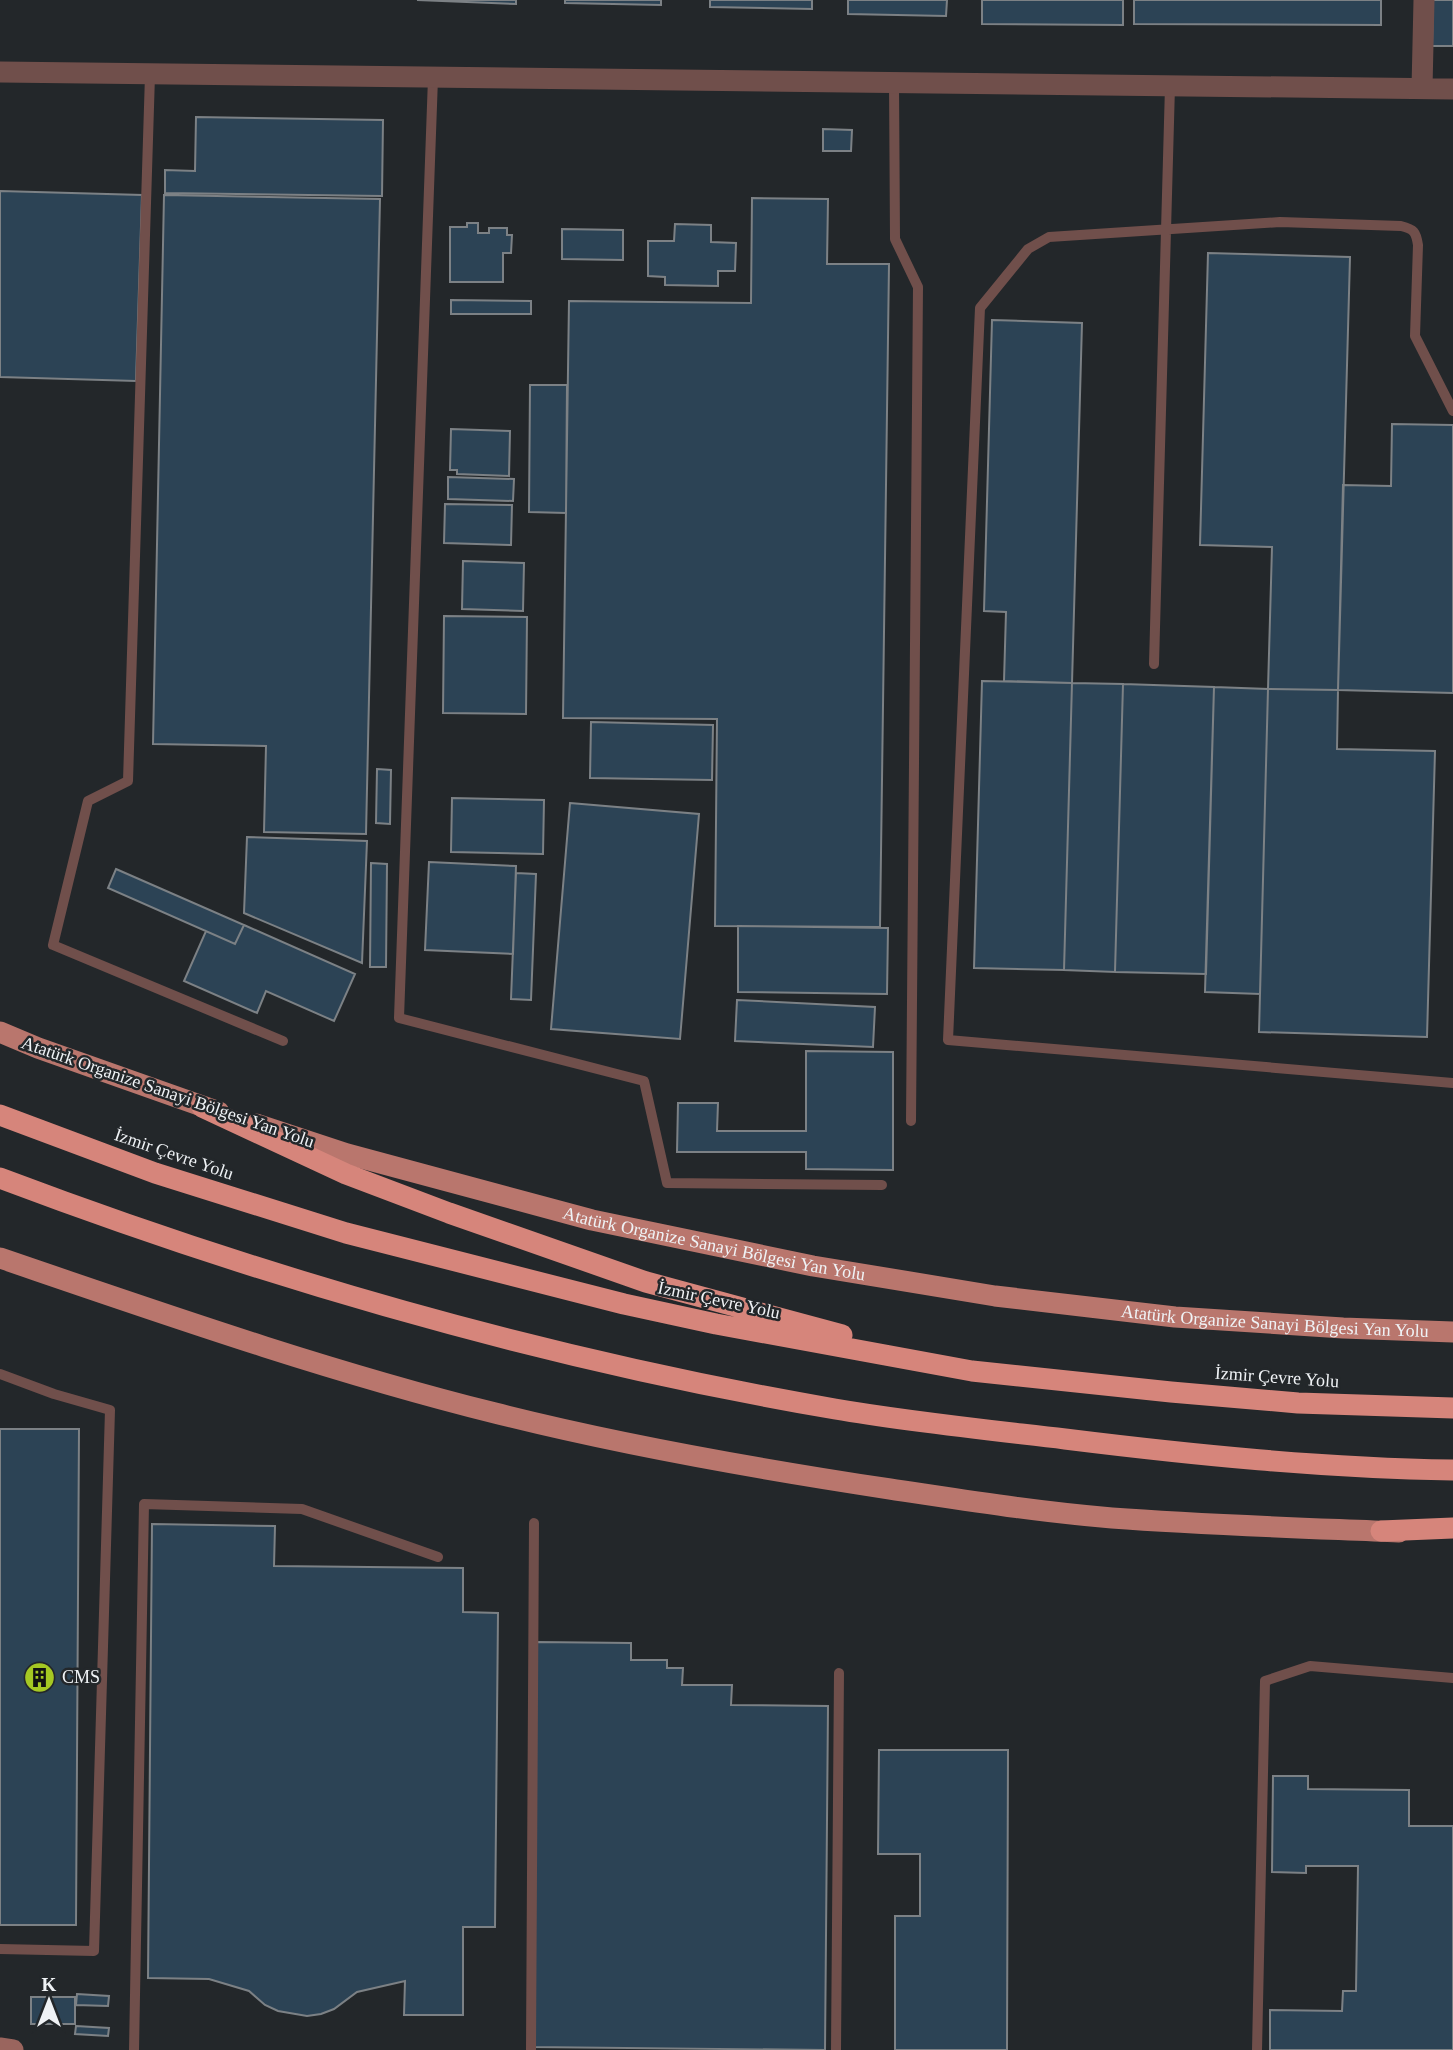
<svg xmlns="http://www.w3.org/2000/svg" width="1453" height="2050" font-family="'Times New Roman',serif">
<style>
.building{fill:#2c4355;stroke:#7c8185;stroke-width:2}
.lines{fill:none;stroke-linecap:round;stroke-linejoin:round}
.lane{stroke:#704f4b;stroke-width:10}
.street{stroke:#704f4b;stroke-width:21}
.secondary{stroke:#9a655e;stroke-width:21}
.primary{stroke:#b9766d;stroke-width:21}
.highway{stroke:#d6857b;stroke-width:21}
.labels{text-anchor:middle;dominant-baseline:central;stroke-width:5;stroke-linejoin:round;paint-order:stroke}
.street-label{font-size:18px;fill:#eff2f5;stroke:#23272a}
.poi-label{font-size:18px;fill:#eff2f5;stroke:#23272a;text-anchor:start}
</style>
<rect width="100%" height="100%" fill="#23272a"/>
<path class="building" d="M417,0H516V4Z
M565,0H661V5L565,3Z
M710,0H812V9L710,7Z
M848,0H947L946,16L848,14Z
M982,0H1123V25L982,24Z
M1134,0H1381V25L1134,24Z
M1433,0H1453V46H1432Z
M196,117L383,120L382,196L165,193V170L195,171Z
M823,129L852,130L851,151H823Z
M0,191L142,195L136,381L0,377Z
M164,195L380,199L366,834L264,832L266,746L153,744Z
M752,198L828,199L827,264H889L880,927L715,926L717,719L563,718L569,301L751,303Z
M467,223H478V233H489V228H507V235H512L511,253H503V282H450V227H467Z
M675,224L711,225V242L736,243L735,271H718V286L665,285V277L648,276V241H674Z
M562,229L623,230V260L562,259Z
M1208,253L1350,257L1338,690L1268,689L1272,547L1200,545Z
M451,300L531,301V314H451Z
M992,320L1082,323L1072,683L1004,681L1006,612L984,611Z
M530,385H567L566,513L529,512Z
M1392,424L1453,425V693L1338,690L1343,485L1391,486Z
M451,429L510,431L509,476L457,474V470H450Z
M448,477L514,479L513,501L448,499Z
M445,504L512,505L511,545L444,543Z
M463,561L524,563L523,611L462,609Z
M444,616L527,617L526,714L443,713Z
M982,681L1072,683L1064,970L974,968Z
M1072,683L1123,684L1115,972L1064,970Z
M1123,684L1214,687L1206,974L1115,972Z
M1214,687L1268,689L1260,994L1205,992Z
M1268,689L1338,690L1337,749L1435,751L1427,1037L1259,1032Z
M591,722L713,725L712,780L590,778Z
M377,769L391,770L390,824L376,823Z
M452,798L544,800L543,854L451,852Z
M570,803L699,814L680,1039L551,1029Z
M247,837L367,841L362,963L244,913Z
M429,862L516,866L513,954L425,950Z
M371,863L387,864L386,967H370Z
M116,869L244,925L235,944L108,888Z
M516,873L536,874L531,1000L511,999Z
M244,925L355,974L334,1021L266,991L257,1013L184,981L206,931L235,944Z
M738,926L888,928L887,994L738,992Z
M737,1000L875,1007L873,1047L735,1041Z
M806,1051L893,1052V1170L806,1169V1152H677L678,1103H718L717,1131H806Z
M0,1429H79L76,1925H0Z
M152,1524L275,1526L274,1566L463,1568V1612L498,1613L495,1927H463V2015H404L405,1981L357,1992L334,2009L321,2014L307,2016L278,2011L265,2005L249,1991L209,1979L148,1978Z
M536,1642L631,1643V1660H667V1668H683L682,1685H732L731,1705L828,1706L825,2050L532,2047Z
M879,1750H1008L1007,2050H895V1916H920V1854H878Z
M1273,1776H1308V1789L1409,1790V1826H1453V2050H1270V2010L1342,2011L1343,1991H1356L1358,1866H1306V1873L1272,1872Z
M77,1994L109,1996L108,2006L76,2005Z
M31,1997H75V2024H31Z
M76,2026L109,2028L108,2036L75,2034Z"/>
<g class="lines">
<path class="lane" d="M150,75L128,781L88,801L53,945L283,1041
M433,78L399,1018L644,1081L667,1183L882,1185
M894,83L895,239L918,287L911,1121
M1453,411L1415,336L1418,245C1416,232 1414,229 1401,226L1280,222L1049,237L1028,249L980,308L948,1040L1453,1083
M1154,664L1170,86
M0,1374L54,1394L110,1410L94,1951L0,1949
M134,2050L144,1504L302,1509L438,1557
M531,2050L534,1523
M836,2050L839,1673
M1257,2050L1265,1681L1310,1666L1453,1678"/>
<path class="street" d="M0,72L1453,89
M1422,88L1424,0"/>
<path class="secondary" d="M0,2048L13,2050"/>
<g class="primary">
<path d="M0,1032L38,1048L219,1112"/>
<path id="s1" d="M256,1124L347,1154L592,1220L813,1266L995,1296L1175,1317L1343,1328L1453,1332"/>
<path d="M0,1258C164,1314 327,1371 495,1413C625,1446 758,1469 890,1489C964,1500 1038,1512 1112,1518C1207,1525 1304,1528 1399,1532"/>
</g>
<path class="highway" d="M202,1107L346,1174L449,1213L646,1282L842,1335
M0,1115L155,1173L346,1233L624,1304L716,1324L972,1371L1171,1392L1298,1403L1453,1408
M0,1178C270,1280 550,1360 835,1409C911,1422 989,1430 1065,1439C1194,1455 1323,1468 1453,1470
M1381,1531L1453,1528"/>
</g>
<defs>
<symbol id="building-disc" viewBox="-11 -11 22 22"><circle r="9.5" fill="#a5c823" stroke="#23272a"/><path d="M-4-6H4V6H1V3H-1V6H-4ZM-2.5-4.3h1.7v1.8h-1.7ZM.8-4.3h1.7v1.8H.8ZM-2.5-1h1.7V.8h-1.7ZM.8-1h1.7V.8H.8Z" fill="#111"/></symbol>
</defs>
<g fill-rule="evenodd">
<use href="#building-disc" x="22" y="1660" width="35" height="35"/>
</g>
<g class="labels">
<g class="street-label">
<text transform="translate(168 1092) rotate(19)">Atatürk Organize Sanayi Bölgesi Yan Yolu</text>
<text transform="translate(174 1154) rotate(19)">İzmir Çevre Yolu</text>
<text stroke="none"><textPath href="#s1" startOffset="474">Atatürk Organize Sanayi Bölgesi Yan Yolu</textPath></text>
<text transform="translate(719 1300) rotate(12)">İzmir Çevre Yolu</text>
<text stroke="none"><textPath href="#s1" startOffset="1041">Atatürk Organize Sanayi Bölgesi Yan Yolu</textPath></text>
<text transform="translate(1277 1377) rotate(4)">İzmir Çevre Yolu</text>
</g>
<g class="poi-label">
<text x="62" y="1677">CMS</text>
</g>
</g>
<g transform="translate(49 2001)" stroke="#23272a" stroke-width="5" paint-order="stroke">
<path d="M0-5L12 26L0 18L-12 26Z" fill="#eff2f5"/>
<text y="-10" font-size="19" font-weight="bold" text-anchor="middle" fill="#eff2f5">K</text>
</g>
</svg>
